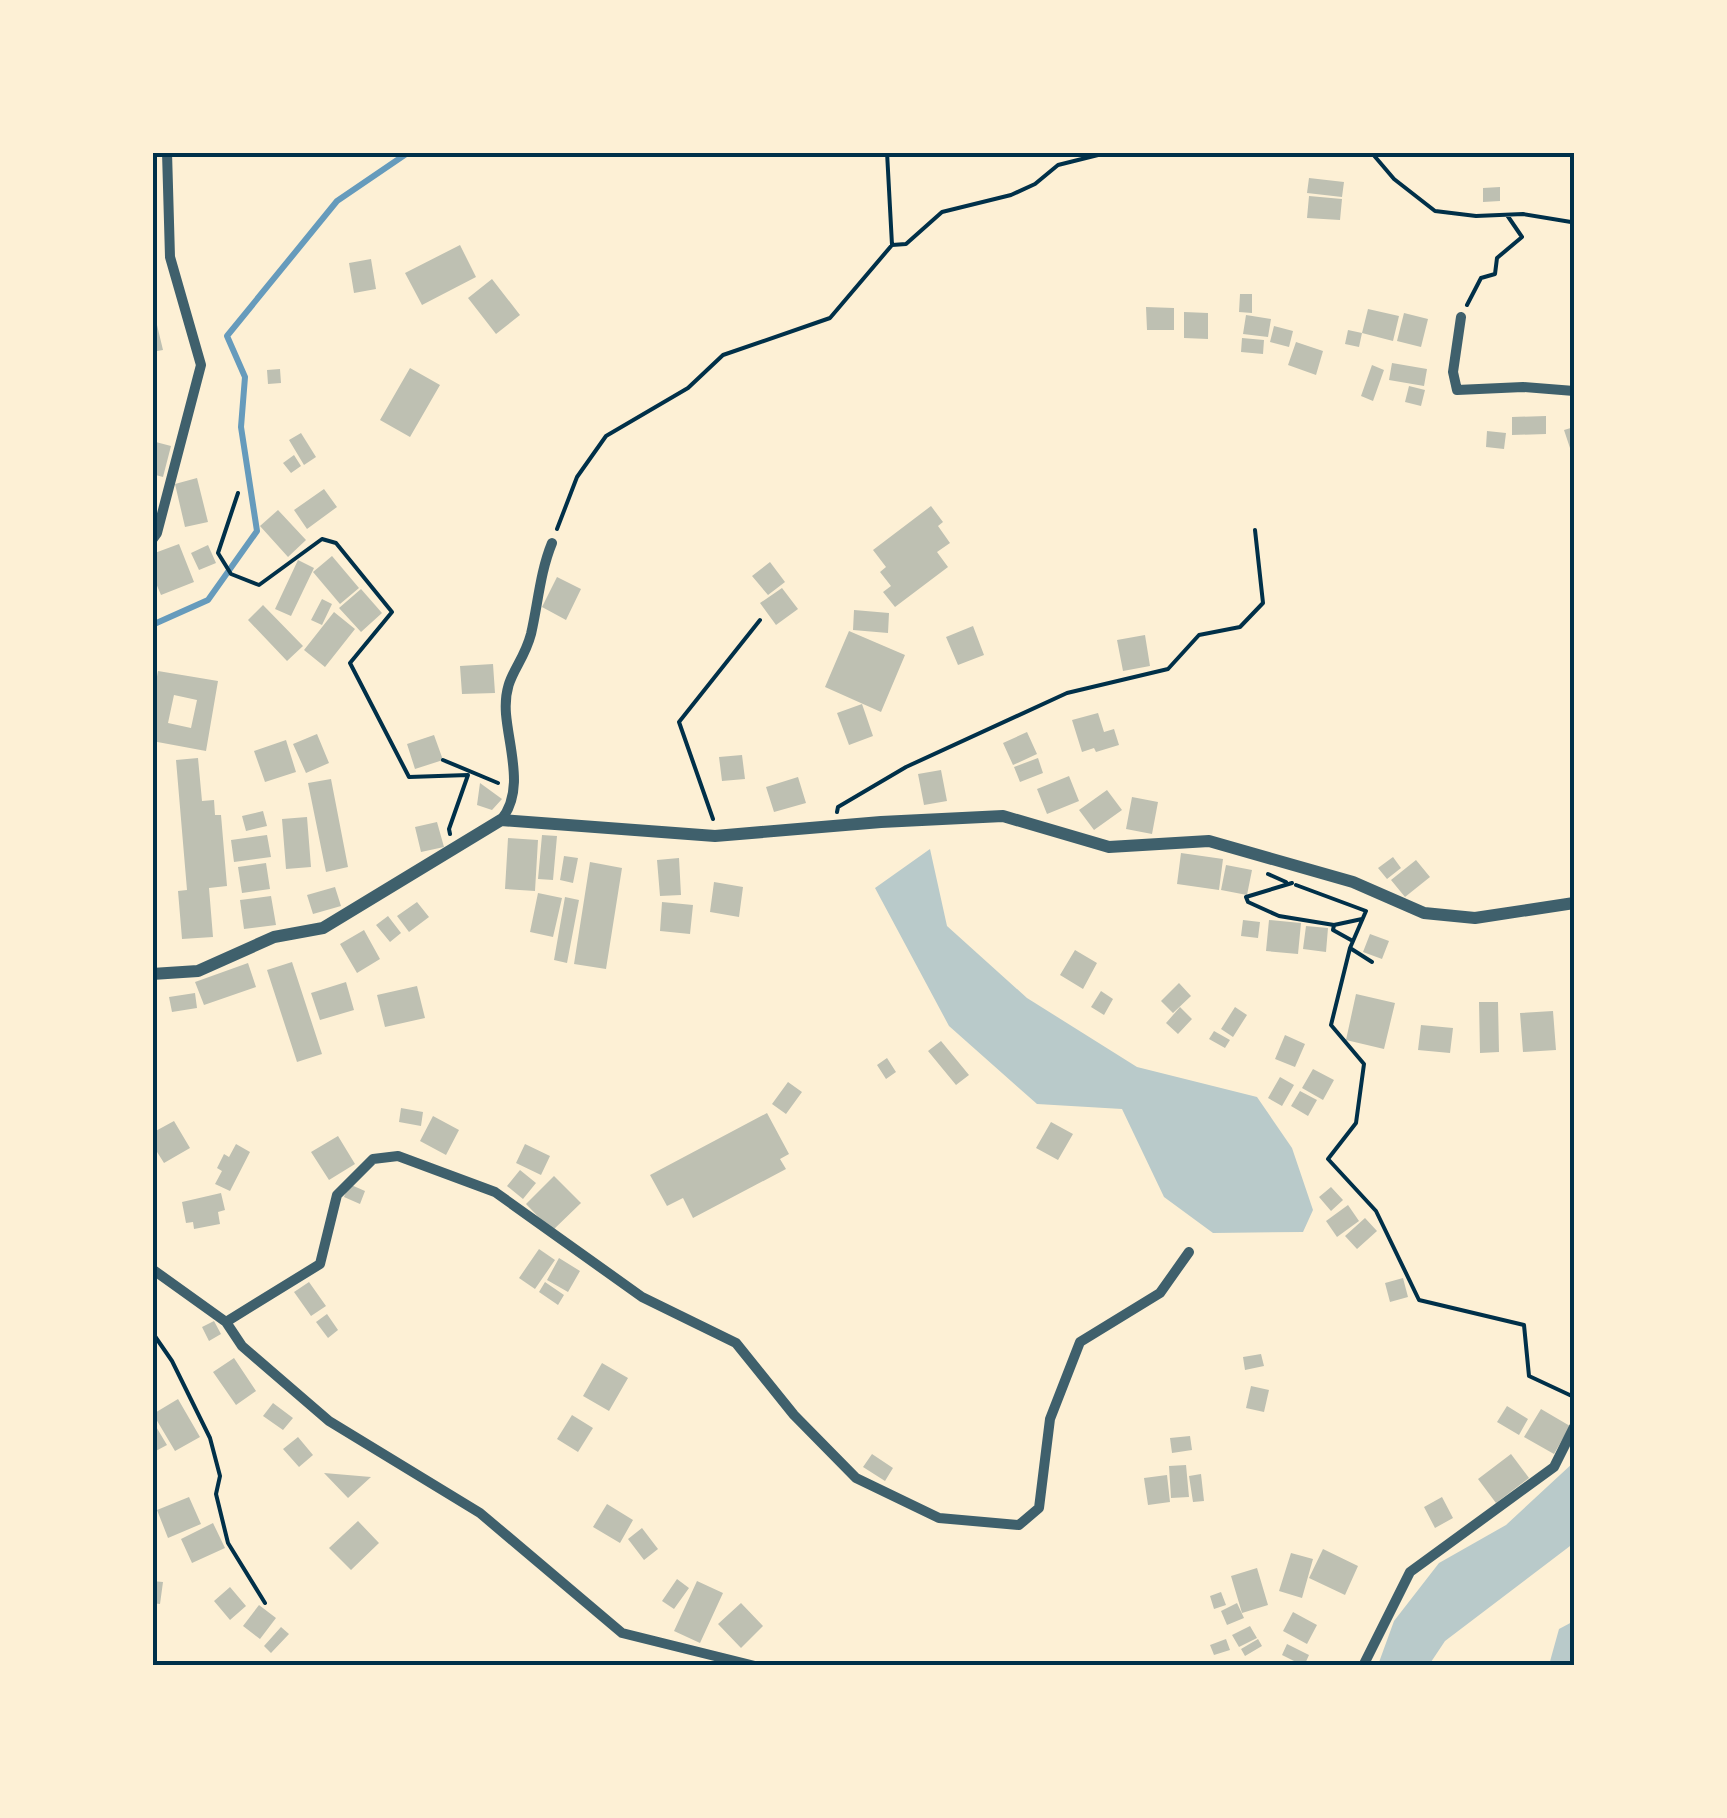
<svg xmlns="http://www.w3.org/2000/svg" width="1727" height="1818" font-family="Figtree,sans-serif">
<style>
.green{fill:#b9caca}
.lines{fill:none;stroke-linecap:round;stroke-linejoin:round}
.stream{stroke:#669bbc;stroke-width:6}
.building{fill:#bec0b2;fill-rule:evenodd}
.path{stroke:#003049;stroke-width:4}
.minor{stroke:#3f606c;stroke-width:10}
.tertiary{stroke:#3f606c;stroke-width:12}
.neatline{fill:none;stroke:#003049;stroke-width:4}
</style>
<rect width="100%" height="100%" fill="#fdf0d5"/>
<path class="green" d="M930,849L947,926L1027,998L1137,1067L1257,1097L1292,1148L1313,1210L1303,1232L1213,1233L1164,1197L1122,1109L1037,1104L949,1026L875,888Z
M1574,1462V1543L1445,1641L1429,1665H1378L1394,1621L1439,1563L1506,1525Z
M1574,1621V1665H1549L1559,1629Z"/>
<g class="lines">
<path class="stream" d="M152,625L208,600L257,531L241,427L245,377L227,336L337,201L409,152"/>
</g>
<path class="building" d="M1309,178L1344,182L1342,197L1307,193Z
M1500,187V201L1483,202V188Z
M1309,196L1342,199L1340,220L1307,218Z
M460,245L476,277L422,305L405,273Z
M371,259L376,289L354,293L349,263Z
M492,279L520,315L496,334L468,298Z
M1240,294H1252V313L1239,312Z
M1146,307L1174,308V330H1147Z
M1368,309L1399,316L1393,341L1362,333Z
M1184,312L1208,313V339L1184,338Z
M1404,313L1428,319L1421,347L1397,341Z
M1246,315L1271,319L1268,337L1243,334Z
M157,325L163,350L152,352V326Z
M1274,326L1293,331L1289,347L1270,342Z
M1348,330L1362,333L1359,347L1345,344Z
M1242,338L1264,340L1263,354L1241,352Z
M1296,342L1323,351L1316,375L1288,365Z
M1392,363L1427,369L1424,386L1389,380Z
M1372,365L1384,370L1373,401L1361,396Z
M410,368L440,385L410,437L380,420Z
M280,369L281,383L268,384L267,370Z
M1409,386L1425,390L1421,406L1405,402Z
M1546,416V434L1512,435V417Z
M1574,427V460L1564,430Z
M1487,431L1506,433L1504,449L1486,447Z
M301,433L316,457L304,465L289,440Z
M152,441L171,446L163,477L152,474Z
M294,455L301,466L291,473L283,463Z
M197,478L208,522L185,527L175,484Z
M324,489L337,507L307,529L294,510Z
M931,506L943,522L938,526L950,543L937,552L948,567L895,607L883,592L891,586L880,572L886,567L873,550Z
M278,510L306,540L288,557L260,526Z
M179,544L194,582L161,595L152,574V554Z
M208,545L216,563L199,570L191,553Z
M332,556L359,588L340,604L313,572Z
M298,560L314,568L291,616L275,609Z
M770,562L785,582L768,595L752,576Z
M557,577L581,589L566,620L542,607Z
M782,588L798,609L776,625L760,603Z
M361,589L382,613L361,632L339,608Z
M322,599L332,604L322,625L311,620Z
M263,605L303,646L287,661L248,620Z
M854,610L889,613L888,633L853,630Z
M334,612L355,629L325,667L304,650Z
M973,626L984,655L958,665L946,637Z
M849,631L905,655L881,712L825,687Z
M1145,635L1150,666L1123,671L1117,640Z
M493,664L495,693L462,694L460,666Z
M158,671L218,681L206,751L152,741V705ZM174,695L197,700L191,728L168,723Z
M862,704L873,736L849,745L837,713Z
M1098,713L1104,732L1114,729L1119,745L1096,752L1094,748L1082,752L1072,720Z
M1027,732L1037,754L1013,765L1003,743Z
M317,734L329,763L306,773L293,744Z
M434,735L443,760L415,769L407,744Z
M286,740L296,772L265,782L254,751Z
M742,755L745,779L722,781L719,757Z
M198,758L202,801L214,800L215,815H221L227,886L209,888L213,937L182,939L178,891L187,890L176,760Z
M1038,758L1043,773L1020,782L1014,767Z
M941,770L947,801L924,805L918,774Z
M1069,776L1079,801L1047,814L1037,789Z
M798,777L806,803L774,812L766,787Z
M331,779L348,867L326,872L308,783Z
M480,783L502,799L492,810L477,805Z
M1107,790L1122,810L1094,830L1079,810Z
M1132,797L1158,802L1152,834L1126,829Z
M263,811L267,826L246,831L242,816Z
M307,817L311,867L286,869L282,819Z
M437,822L444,847L421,852L415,827Z
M267,835L271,857L234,862L231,840Z
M542,835L557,836L553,880L538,879Z
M508,838L538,840L535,891L505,889Z
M1181,853L1223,859L1219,890L1177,884Z
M564,856L578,858L573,883L560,880Z
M1393,857L1401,868L1387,879L1378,868Z
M679,858L681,895L660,896L657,860Z
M1416,860L1430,877L1405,897L1391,880Z
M590,862L622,868L606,969L574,964Z
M266,863L270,889L242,893L238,867Z
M1226,865L1252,870L1247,895L1221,890Z
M714,882L743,887L739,917L710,912Z
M335,887L341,906L313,914L307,895Z
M538,893L562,898L553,937L530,932Z
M271,896L276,925L244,929L240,900Z
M565,897L579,900L567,963L554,960Z
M417,902L429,917L409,932L397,916Z
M662,902L693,905L690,934L660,931Z
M388,916L401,933L390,942L376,925Z
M1243,920L1260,922L1258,938L1241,936Z
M1269,920L1301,923L1298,954L1266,951Z
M1306,926L1328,928L1326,952L1303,949Z
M364,930L380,959L357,973L340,944Z
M1370,934L1389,941L1382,959L1363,952Z
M1075,950L1097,963L1083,989L1060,975Z
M292,962L322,1054L297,1062L267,970Z
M248,963L256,987L204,1005L195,982Z
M346,982L354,1010L320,1020L311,993Z
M1179,983L1191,996L1173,1013L1161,1001Z
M417,986L425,1018L385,1027L377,995Z
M1101,991L1113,999L1104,1015L1091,1007Z
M195,993L197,1008L172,1012L169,997Z
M1356,994L1395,1003L1384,1049L1346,1040Z
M1479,1002H1498L1499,1052L1480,1053Z
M1180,1007L1192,1019L1178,1034L1166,1023Z
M1235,1007L1247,1015L1233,1037L1221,1029Z
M1553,1011L1556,1050L1523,1052L1520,1013Z
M1421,1025L1453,1028L1450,1053L1418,1050Z
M1214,1031L1230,1040L1225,1048L1209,1039Z
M1285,1035L1305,1044L1295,1067L1275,1059Z
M941,1041L969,1075L956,1085L928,1051Z
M887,1058L896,1072L886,1079L877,1065Z
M1313,1069L1334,1080L1323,1100L1302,1088Z
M1280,1077L1294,1085L1282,1106L1268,1098Z
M788,1082L802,1092L786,1114L772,1104Z
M1300,1091L1317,1100L1308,1116L1291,1106Z
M401,1108L423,1112L421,1126L399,1122Z
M767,1113L789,1154L780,1159L786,1169L693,1218L683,1198L667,1206L650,1175Z
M433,1116L459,1130L446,1155L420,1141Z
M174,1121L190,1148L164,1163L152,1144V1133Z
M1051,1122L1073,1134L1058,1160L1036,1148Z
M338,1136L355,1164L329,1180L311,1152Z
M236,1144L250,1152L230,1191L215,1184L222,1171L217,1168L224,1154L229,1157Z
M525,1144L550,1156L541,1175L516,1163Z
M520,1170L536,1183L523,1199L507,1186Z
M554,1176L581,1203L552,1231L526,1204Z
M349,1184L365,1191L360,1204L344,1197Z
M1331,1187L1343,1200L1331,1211L1319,1197Z
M221,1193L225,1210L218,1212L220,1224L194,1229L193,1222L186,1223L182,1202Z
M1348,1205L1359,1221L1337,1237L1326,1221Z
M1365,1218L1377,1231L1357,1249L1345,1236Z
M539,1249L555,1260L535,1289L519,1278Z
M559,1258L580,1271L568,1292L547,1280Z
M1403,1278L1408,1297L1390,1302L1385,1283Z
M309,1282L326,1306L311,1316L294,1292Z
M545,1282L564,1295L558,1305L539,1292Z
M327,1314L338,1330L328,1338L316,1322Z
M214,1321L221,1334L209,1341L202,1327Z
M1261,1354L1264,1366L1245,1370L1243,1357Z
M234,1358L256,1391L236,1405L213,1372Z
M602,1363L628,1378L609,1411L583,1396Z
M1251,1386L1269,1390L1264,1412L1246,1408Z
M178,1399L200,1437L175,1451L153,1414Z
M273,1403L293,1418L283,1430L263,1416Z
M1507,1406L1528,1419L1519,1435L1497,1422Z
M1541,1409L1570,1426L1554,1454L1524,1437Z
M572,1415L593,1428L578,1452L557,1439Z
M152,1420L167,1445L152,1453Z
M1190,1436L1192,1450L1172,1453L1170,1438Z
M298,1437L313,1455L299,1467L283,1449Z
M872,1454L893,1468L885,1481L863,1467Z
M1511,1454L1529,1478L1496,1503L1478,1479Z
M1186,1465L1189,1497L1171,1498L1169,1466Z
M324,1473L371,1477L348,1498Z
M1201,1474L1204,1501L1193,1502L1189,1476Z
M1167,1475L1170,1502L1148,1505L1144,1478Z
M189,1497L201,1524L168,1538L157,1510Z
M1442,1497L1453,1518L1435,1528L1424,1507Z
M607,1504L633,1520L620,1543L593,1527Z
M358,1521L379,1543L351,1570L329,1548Z
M213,1523L225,1548L192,1563L181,1539Z
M642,1528L658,1549L644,1560L628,1539Z
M1323,1549L1358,1566L1345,1595L1309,1578Z
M1291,1553L1313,1559L1302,1598L1279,1591Z
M1257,1568L1268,1605L1242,1613L1231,1576Z
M677,1579L689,1588L674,1609L662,1601Z
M152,1581L163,1582L160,1604L152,1603Z
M697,1581L723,1593L700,1643L674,1631Z
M230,1587L246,1606L230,1620L214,1601Z
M1221,1592L1226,1605L1214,1609L1210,1596Z
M741,1603L763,1626L741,1648L718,1624Z
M1237,1603L1244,1618L1227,1625L1221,1611Z
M259,1605L276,1618L260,1639L243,1626Z
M1293,1612L1317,1625L1307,1644L1283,1631Z
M1250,1626L1257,1638L1239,1647L1232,1635Z
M281,1627L289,1634L271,1653L264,1646Z
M1226,1639L1230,1650L1214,1655L1210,1645Z
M1258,1639L1262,1646L1245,1656L1241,1649Z
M1287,1644L1309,1655L1304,1666L1282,1655Z"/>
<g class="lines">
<path class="path" d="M1371,152L1394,179L1435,211L1476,216L1523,214L1571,222
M892,245L906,244L942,212L1011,195L1035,184L1058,165L1110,152
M1467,305L1481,278L1495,274L1497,258L1522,237L1507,215
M238,493L218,553L231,574L259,585L322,539L336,543L392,612L350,663L409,777L468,775L449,829L450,834
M557,529L577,477L606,436L688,388L723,355L830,318L892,245L887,152
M443,760L498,783
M837,812L838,807L906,767L1067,693L1168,669L1199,635L1240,627L1263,603L1255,530
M713,819L679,722L760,620
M1268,874L1286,882
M1292,883L1246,897L1248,902L1279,916L1334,925
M1296,885L1366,911
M1351,940L1333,930L1334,925L1362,919
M1350,948L1366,911
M1372,962L1350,948L1331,1025L1364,1064L1356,1123L1328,1159L1376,1211L1419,1300L1524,1325L1529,1376L1574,1397
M152,1332L172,1361L210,1438L220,1476L216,1494L228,1543L265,1603"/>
<path class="minor" d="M1461,317L1453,372L1457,390L1523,387L1574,391
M152,540L157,533L201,365L170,257L167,152
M501,820C525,791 509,749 506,714C503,675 522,668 531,634C538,604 540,572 552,543
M152,1269L226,1322L242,1346L329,1421L480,1513L622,1633L755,1666
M226,1322L320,1264L337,1195L373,1159L398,1156L495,1192L642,1297L736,1343L794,1415L856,1478L939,1518L1019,1525L1039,1508L1050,1419L1080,1342L1160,1293L1189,1252
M1363,1666L1410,1572L1554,1467L1574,1427"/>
<path class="tertiary" d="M152,974L198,971L274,937L323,928L501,820L715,836L881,822L1003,816L1109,847L1209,841L1353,882L1424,913L1475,918L1574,903"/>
</g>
<rect width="1727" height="1818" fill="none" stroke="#fdf0d5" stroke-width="310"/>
<rect x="155" y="155" width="1417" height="1508" class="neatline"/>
</svg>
